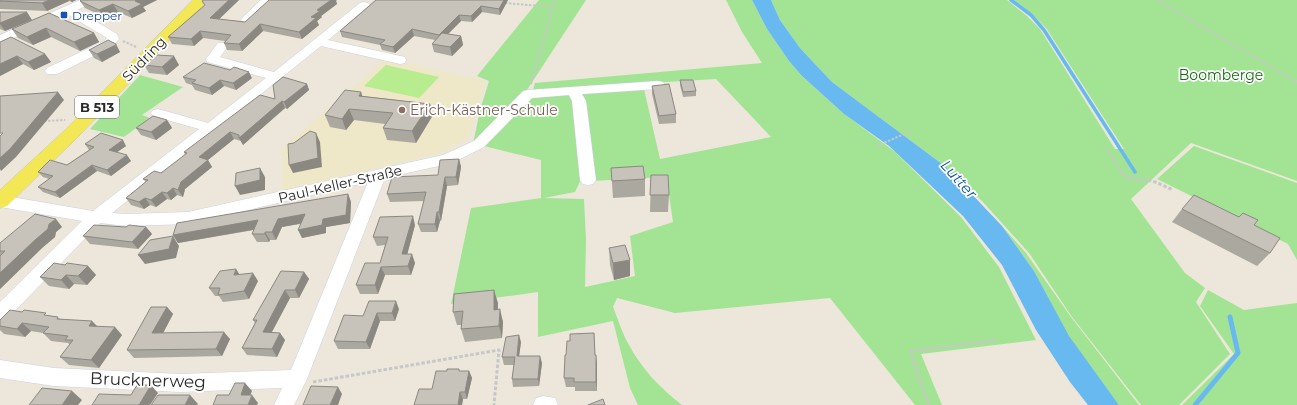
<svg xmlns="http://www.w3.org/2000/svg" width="1297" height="405" font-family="Montserrat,sans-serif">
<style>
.education{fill:#eee7c8}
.green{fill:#a3e494}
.pitch{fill:#b7ec8f}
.water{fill:#69b9f1}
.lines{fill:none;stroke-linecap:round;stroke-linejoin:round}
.stream-far1{stroke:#69b9f1;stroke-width:3.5}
.stream{stroke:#69b9f1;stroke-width:5}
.minor-casing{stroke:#cfd0e2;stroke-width:1}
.major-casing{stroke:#c7c7c7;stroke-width:1}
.path-far1{stroke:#c7c7c7;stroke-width:2;stroke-dasharray:2.5 1.5;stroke-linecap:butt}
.path{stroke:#c7c7c7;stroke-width:3;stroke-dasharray:3.5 2;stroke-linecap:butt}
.minor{fill:#fff;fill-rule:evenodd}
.major{fill:#f4e756;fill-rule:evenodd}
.wall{fill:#aba8a0}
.shaded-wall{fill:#8b8882}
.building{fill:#c7c3ba;stroke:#8b8882}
.transit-dot{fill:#1a4fb4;stroke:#fff;stroke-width:1.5}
.education-dot{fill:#8d6e63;stroke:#fff;stroke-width:1.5}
.labels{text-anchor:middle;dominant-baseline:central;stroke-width:3.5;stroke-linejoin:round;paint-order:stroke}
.far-transit-label{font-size:12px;fill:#164399;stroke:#fff;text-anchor:start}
.shield{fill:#fff;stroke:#696969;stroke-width:1}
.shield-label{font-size:13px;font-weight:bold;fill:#292929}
.street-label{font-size:14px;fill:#292929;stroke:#fff}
.park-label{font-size:14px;fill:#1c6718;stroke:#fff}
.education-label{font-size:14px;fill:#785e54;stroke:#fff;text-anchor:start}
.water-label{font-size:15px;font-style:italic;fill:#0a539c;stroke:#fff}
.near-street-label{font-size:17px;fill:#292929;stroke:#fff}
</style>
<rect width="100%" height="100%" fill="#ece7da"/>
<path class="education" d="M386,59L486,81L468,138L440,153L282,191V148Z"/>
<path class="green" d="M539,0H586L525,93L473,144L480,110L489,81L477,76Z
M726,0H752L767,29L789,61L802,76L844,114L894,151L961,217L999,267L1036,340L921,354L942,405H915L830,298L675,313L617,298L613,307C618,319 622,333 629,345C641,368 661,389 682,405H638L630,388L613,321L538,337V292L451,304L471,208L541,198V160L484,146L529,98L572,94L584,173L575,192L544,198L584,199L586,240L585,287L635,276L630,236L673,222L669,195L663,177L593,181L581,92L644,89L660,159L771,137L716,79L533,90L535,83L762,63L742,32Z
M771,0H1007L1027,16L1040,29L1115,149H1124L1046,28L1033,15L1014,0H1297V181L1191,143L1131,199L1185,273L1205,288L1196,302L1230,354L1179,405H1141L1072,317L1029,253L982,201L946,167L832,82L800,48L780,20Z
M140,75L183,87L142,115L150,118L124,137L90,129Z
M1194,146L1297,183V260L1288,244L1157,179Z
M1002,226L1026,253L1071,317L1139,405H1119L1068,336L1034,271Z
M1208,290L1244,310L1297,303V405H1182L1234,354L1200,306Z"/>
<path class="pitch" d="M386,65L439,77L419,98L364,86Z"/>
<path class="water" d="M752,0H771L780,20L800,48L832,82L946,167L1002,226L1034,271L1069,336L1119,405H1088L1070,382L1036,330L1002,265L963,216L889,146L844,114L802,76L789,61L767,29Z"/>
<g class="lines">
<path class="stream-far1" d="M1011,0L1031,15L1044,30L1135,172"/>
<path class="stream" d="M1195,405L1238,353L1230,317"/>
<defs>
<path id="minor" d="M80,0H96L94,2L77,10L117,34L119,39L112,47L57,74H47L45,71L47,68L104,41L107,38L67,14L0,44V35Z
M261,0H274L251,23H243L241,20L243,17Z
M364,2L368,3L370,5L368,7L328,40L405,57L406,60L405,63L400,64L321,46L112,213L126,214L188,212L443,155L474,141L523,91L528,90L658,81L663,82L665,85L663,88L658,89L582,94L586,101L596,180L593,184L588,185L583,184L580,180L572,101L569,95L532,98L484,147L452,163L385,178L307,379L294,405H274L282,388L181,392L54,386L0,378V360L54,368L181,374L291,370L368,182L188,224L126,226L100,223L7,319L0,322V302L82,221L0,207V195L93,211L199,129L153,116L151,113L153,110L158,109L208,123L266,78L207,62L206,59L218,43H226L228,46L220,57L274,72L360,3Z
M543,396L555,398L558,405H533L536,398Z"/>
<path id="major" d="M193,0H208L77,138L7,206L0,208V190L65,130Z"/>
</defs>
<use href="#minor" class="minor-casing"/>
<use href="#major" class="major-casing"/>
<path class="path-far1" d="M1157,0L1297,82
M505,3L552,7
M123,41L136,47
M531,84L555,0
M44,121L65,120
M877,146L911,131
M1106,148L1123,174"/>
<path class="path" d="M1122,173C1129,181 1143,179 1152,181C1159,183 1166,187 1173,190
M313,382L499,350L494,405
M929,405L918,376L911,351L997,340"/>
<use href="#minor" class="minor"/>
<use href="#major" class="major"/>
</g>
<path class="wall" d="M0,0H76L72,2L69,1L47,11L0,9Z
M81,0H157L143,7L146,11L132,18L118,12L104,17L85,8L80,1Z
M204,0H239L219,19L245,22L336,1L337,4L321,16L322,17L317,21L319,25L302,39L263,31L242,51L227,50L224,43L225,41L203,38L194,46L172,44L168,37L205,6L202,1Z
M376,0H508L500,15L482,12L472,22L461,21L448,34L461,36L463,45L452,56L434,52L432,44L435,40L414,36L395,53L382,50L380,45L342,37L340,31Z
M0,12L32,20L5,31L0,29Z
M49,13L94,33L99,42L80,51L51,37L33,45L18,38L12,29Z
M0,42L45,54L51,62L34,70L23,64L0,76Z
M89,50L120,51V52L102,62L94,58Z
M144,65H179L167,75L149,73Z
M183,77L252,78L236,90L224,86L212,95L195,90L192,85L186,83Z
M680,80L696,91V96L683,97L680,85Z
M307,84L309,90L287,109L285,108L243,145L241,141L234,139L208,160L212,167L185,189L183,197L177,195L171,200L167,199L156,207L150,205L144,209L131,205L126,198L146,182L143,179L161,173L185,155L184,152L275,99Z
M652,86L676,114V123L659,124L652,94Z
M363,96L430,104L433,115L416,143L387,140L383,128L385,124L354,120L346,130L330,127L325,115Z
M167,120L172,128L156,140L141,135L136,128Z
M85,144L126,146L117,152L131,161L111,176L97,171L60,198L43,192L38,187L49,179L43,177L38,172L67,165L89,150Z
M459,159L461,167L458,185L447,186L441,221H440L437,232H421L418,224L424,201L390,202L387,194L438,175Z
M611,168L645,179V196L613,198Z
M651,175L669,195L668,212H650Z
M348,194L351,202L350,223L326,227V233L302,238L300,224L282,227L276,240H270L269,242H257L252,234L254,230L178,243L173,235Z
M1182,209L1254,225L1270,253L1257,266L1172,222Z
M415,225L407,254L415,263L411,275H385L378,294H360L356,285L380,263L385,245L377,246L373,237Z
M62,227L56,232L55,237L42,248L0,289V243Z
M126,227H146L152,234L138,249L90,244L83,236Z
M609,248L630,276L614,280L610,265Z
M65,265L88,266L96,275L87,285L74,284L69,289L49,286L40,277Z
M236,269L239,275L258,281L249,299L223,302L219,296H215L209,288Z
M304,272L309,279L299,298H290L272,332L280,333L285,340L277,357L247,355L242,348L255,323L253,320Z
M498,303V310L503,322L502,338L465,342L461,329V325H457L453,312Z
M167,307L173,314L163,333L230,339L222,356L134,358L127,350Z
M399,309L395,321H380L370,349H338L334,341L363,316Z
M22,312L49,316L61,319L97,326L122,335L99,368L69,365L60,357L70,345L68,343L51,341L43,333L31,331L25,337L4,334L0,330V320Z
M594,333L595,355L597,363V391H575V387H566L564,378L566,355Z
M521,342L519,356L542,363L539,386L513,387L512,379L514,365H504L502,357Z
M460,371H469L472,378L467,399H463L462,405H414Z"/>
<path class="shaded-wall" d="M50,0H69V1L47,11L42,3Z
M70,0H76L72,2Z
M137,0H157L143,7L146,11L132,18L128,11L135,1Z
M229,0H239L213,25L210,18Z
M331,0H337L336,1L337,4L321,16L322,17L317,21L319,25L302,39L299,32L317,10Z
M504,0H508L500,15L499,9Z
M113,4L118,12L104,17L99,10Z
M481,6L482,12L472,22L471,16Z
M27,12L32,20L5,31L0,24V23Z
M459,15L461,21L441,41L439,35Z
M260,24L263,31L242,51L239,44Z
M46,28L51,37L33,45L27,37Z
M412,29L414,36L395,53L393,47Z
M200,31L203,38L194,46L191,39Z
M94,33L99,42L80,51L74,42Z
M461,36L463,45L452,56L450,47Z
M116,44L120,52L102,62L97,54Z
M45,54L51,62L34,70L28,62Z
M17,56L23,64L0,76V64Z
M174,56L179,65L167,75L162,67Z
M249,72L252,78L236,90L233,83Z
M220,80L224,86L212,95L209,88Z
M307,84L309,90L287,109L284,102Z
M58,92L64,100L16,157L1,171L0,169V158Z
M361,92L365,104L359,96Z
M282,101L285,108L243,145L239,138Z
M430,104L433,115L416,143L412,131Z
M349,109L354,120L346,130L342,119Z
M167,120L172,128L156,140L151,132Z
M230,132L234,139L203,164L199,157Z
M316,133L320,142L322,167L293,173L289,165Z
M123,140L126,146L113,155L109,150Z
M127,155L131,161L111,176L107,170Z
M459,159L461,167L458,185L456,177Z
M208,160L212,167L185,189L183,197L178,190L181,182Z
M92,165L97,171L60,198L55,192Z
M260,168L265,177V190L240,195L235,186Z
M445,177L447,186L441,221L439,212Z
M173,188L177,195L171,200L167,193Z
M162,192L167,199L156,207L151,200Z
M348,194L351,202L350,223L326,227V233L302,238L298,230L323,219Z
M145,198L150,205L144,209L139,202Z
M437,212L440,221L437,232L435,224Z
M305,214L309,222L282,227L276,240L272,232L278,219Z
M413,216L415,225L405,263L402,254Z
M56,219L62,227L56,232L55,237L42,248L0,289V273L49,224Z
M258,220L263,228L178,243L173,235Z
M146,227L152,234L138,249L132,242Z
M265,232L270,240L269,242L265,234Z
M173,236L179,246L176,258L145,264L138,255Z
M412,254L415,263L411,275L408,266Z
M630,260V276L614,280L613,263Z
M88,266L96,275L87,285L78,276Z
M381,267L385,275L378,294L375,285Z
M236,269L241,277L234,275Z
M304,272L309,279L299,298L295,290Z
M253,273L258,281L249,299L244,291Z
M66,275L74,284L69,289L61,280Z
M285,290L290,298L268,339L263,332Z
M494,290L498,303L497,323L494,310Z
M396,301L399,309L395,321L392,313Z
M167,307L173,314L159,341L152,333Z
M500,309L503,322L502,338L499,326Z
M377,313L380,321L370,349L366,342Z
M92,321L100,329L89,326Z
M22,323L31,331L25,337L17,329Z
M115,327L122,335L99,368L91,360Z
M224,332L230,339L222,356L216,349Z
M280,333L285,340L277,357L272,349Z
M519,335L521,342L518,364L517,356Z
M596,355L597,363V391L596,382Z
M540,356L542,363L539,386L538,379Z
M469,371L472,378L467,399L465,392Z
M245,383L252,391L247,403L241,395Z
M151,385L158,393L150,405H139Z
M338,387L342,394L338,405H330Z
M72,391L82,400L78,405H62Z
M460,392L463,399L462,405H458Z
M190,395L198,404L197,405H185Z
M252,395L258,403L257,405H248Z"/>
<path class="building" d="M0,0H50L42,3L0,1Z
M81,0H137L135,1L142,4L128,11L113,4L99,10L80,1Z
M204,0H229L210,18L245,22L269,0H331L317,10L320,11L311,17L316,18L299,32L260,24L239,44L224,43L231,35L200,31L191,39L168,37L205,5L202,1Z
M376,0H504L499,9L481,6L471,16L459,15L439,35L412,29L393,47L380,44L385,40L340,31Z
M0,12H27L0,23Z
M49,13L94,33L74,42L46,28L27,37L12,29Z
M442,33L461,36L450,47L432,44Z
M11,37L45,54L28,62L17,56L0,64V42Z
M108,40L116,44V45L97,54L89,50Z
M156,55L174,56L162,67L144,65Z
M204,63L230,70L234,67L249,72L233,83L220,80L209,88L192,83L196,80L183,77Z
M283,77L307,84L284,102L282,101L239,138V135L230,132L199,157L208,160L181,182L178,190L173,188L167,193L162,192L151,200L145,198L139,202L126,198L148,180L143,179L154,171L161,173L187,153L184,152L260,95L275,99L273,85Z
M680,80H693L696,91L683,92Z
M669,84L676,114L659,116L652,86Z
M345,90L361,92L359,96L430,104L412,131L383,128L393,113L349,109L342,119L325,115Z
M58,92L10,149L0,158V136L3,133H0V96Z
M153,116L167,120L151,132L136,128Z
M310,131L316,133L318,158L289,165L288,144L294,143Z
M101,133L123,140L109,150L127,155L107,170L92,165L55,192L38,187L53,176L38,172L50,160L67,165L94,147L85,144Z
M459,159L456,177H445L439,212H437L435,224H418L426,192L387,194L392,177L438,175L440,160Z
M643,166L645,179L612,181L611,168Z
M260,168V180L235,186L236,173Z
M651,175H668L669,195H650Z
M348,194L346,215L323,219L322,225L298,230L305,214L278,219L272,232H265V234H252L258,220L173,235L177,223Z
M1194,195L1239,217L1243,213L1258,220L1254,225L1280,238L1270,253L1182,209Z
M35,214L56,219L49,224L48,229L35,240L0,273V256L5,251H0V243Z
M413,216L402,254H412L408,266L381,267L375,285H356L365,263H380L388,237H373L380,217Z
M94,225L126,227L129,225L146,227L132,242L83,236Z
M173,236L169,249L138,255L150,240Z
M625,245L630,260L613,263L609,248Z
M54,263L65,265L67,263L88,266L78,276L66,275L61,280L40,277Z
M236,269L234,275L253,273L244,291L218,295L220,288H209L220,271Z
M281,271L304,272L295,290H285L263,332L280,333L272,349L242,348L257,320H253Z
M494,290V310L500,309L499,326L461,329L463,311L453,312L454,294Z
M369,301H396L392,313H377L366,342L334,341L344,315L363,316Z
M151,307H167L152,333L224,332L216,349L127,350Z
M10,310L22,312L24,310L46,313L44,315L58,317L57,319L92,321L89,326L115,327L91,360L60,357L73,340H65L68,336L43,333L49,327L22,323L17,329L0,326V320Z
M594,333L595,355H596V382H574V378H564L565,355H566L567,341H570V334Z
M519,335L517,356H540L538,379H512L515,357H502L506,337Z
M447,369H459V371H469L465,392H460L458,405H414L419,389H432L436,371H447Z
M235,383H245L241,395H252L248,405H213L217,395H229Z
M137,385H151L139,405H92L99,394L131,395Z
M311,386L338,387L330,405H303Z
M42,388L72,391L62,405H29Z
M158,395H190L185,405H151Z
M603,399L605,405H588Z"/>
<rect class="transit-dot" x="60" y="11" width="8" height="8" rx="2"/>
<circle class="education-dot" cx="402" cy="110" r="4"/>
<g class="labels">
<g class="far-transit-label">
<text x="72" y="15">Drepper</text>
</g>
<rect class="shield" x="75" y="96" width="44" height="22" rx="3"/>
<g class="shield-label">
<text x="97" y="107">B 513</text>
</g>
<g class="street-label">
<text transform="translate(144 59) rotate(-46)">Südring</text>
<text transform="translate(340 184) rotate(-13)">Paul-Keller-Straße</text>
</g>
<g class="park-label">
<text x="1221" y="75">Boomberge</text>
</g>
<g class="education-label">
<text x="410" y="110">Erich-Kästner-Schule</text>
</g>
<g class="water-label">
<text transform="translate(959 179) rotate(48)">Lutter</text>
</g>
<g class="near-street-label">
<text transform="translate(148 380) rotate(2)">Brucknerweg</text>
</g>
</g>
</svg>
